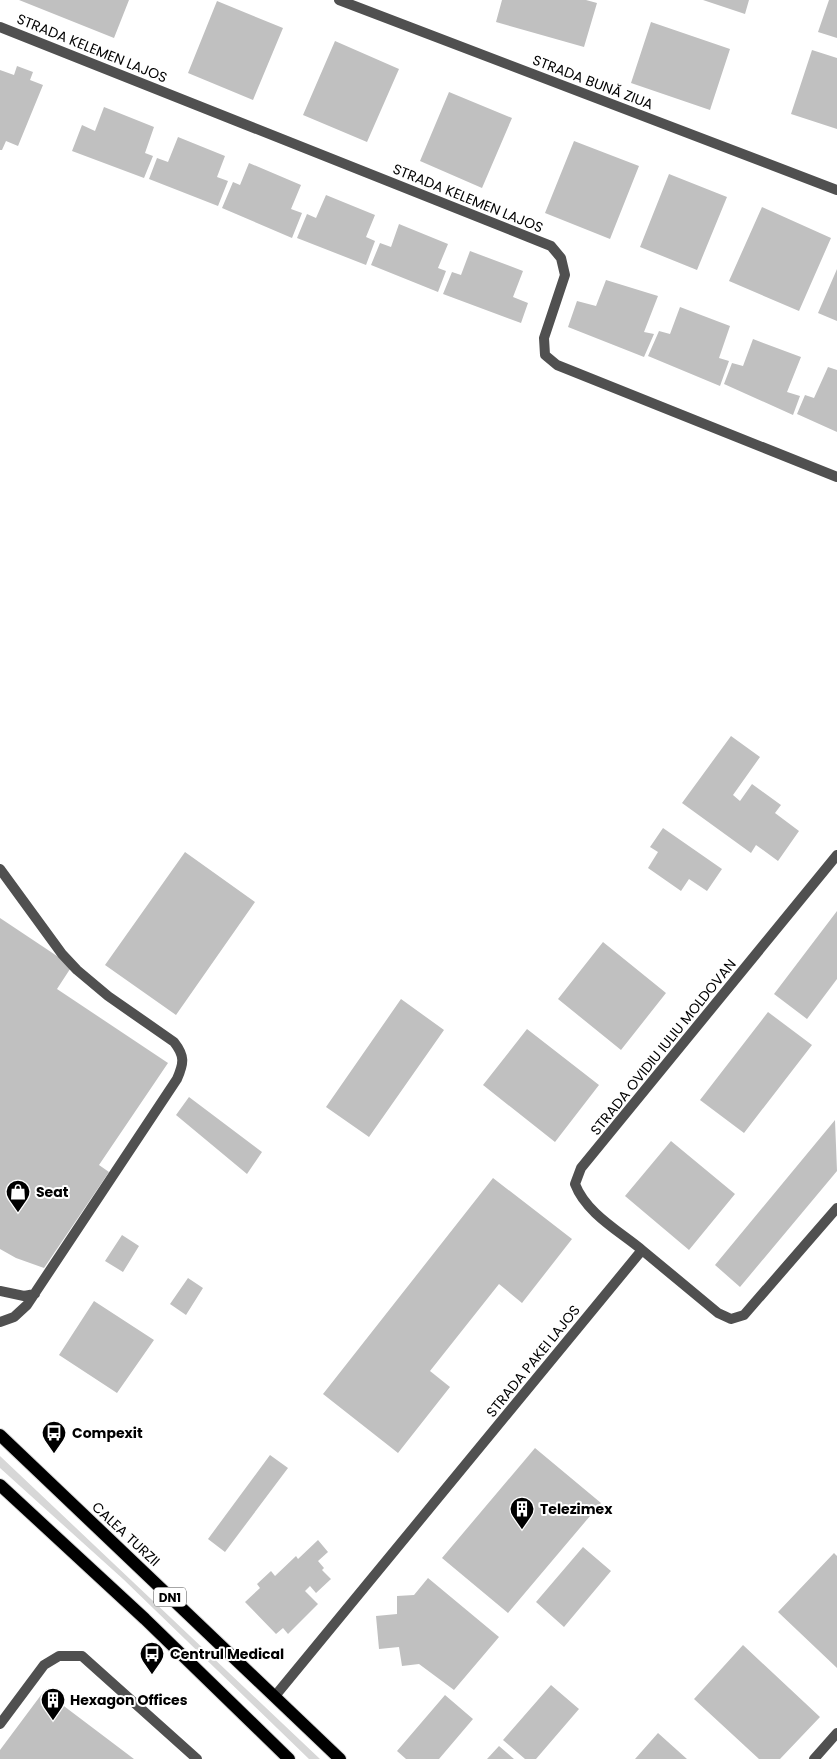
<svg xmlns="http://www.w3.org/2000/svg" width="837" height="1759" font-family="Poppins,sans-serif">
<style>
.green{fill:#d7d7d7}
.building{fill:#c0c0c0}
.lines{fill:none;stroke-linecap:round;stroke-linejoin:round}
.primary-casing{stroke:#dbdbdb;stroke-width:14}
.service{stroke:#505050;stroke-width:10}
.primary{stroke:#000;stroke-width:12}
.labels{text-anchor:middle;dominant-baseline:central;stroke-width:4;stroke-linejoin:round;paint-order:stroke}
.shield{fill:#fff;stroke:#4c4c4c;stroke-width:1}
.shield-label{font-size:12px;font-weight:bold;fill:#000}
.street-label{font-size:14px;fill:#000;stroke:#fff}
.poi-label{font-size:14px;font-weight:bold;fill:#000;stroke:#fff;text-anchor:start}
</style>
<rect width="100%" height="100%" fill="#fff"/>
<path class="green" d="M0,1456L320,1759H309L123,1579L0,1468Z"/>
<path class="building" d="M19,0H129L114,38Z
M502,0H586L597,3L584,47L496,22Z
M703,0H749L745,14Z
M829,0H837V38L818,32Z
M217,1L283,28L253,100L188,73Z
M651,22L730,49L710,110L631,83Z
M335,41L399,69L367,142L303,115Z
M812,50L837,58V129L791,114Z
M17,66L33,72L30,80L43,85L18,146L6,141L2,150H0V70L14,75Z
M449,92L512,118L482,188L420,161Z
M104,107L154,127L145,153L153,156L144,178L72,151L82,125L95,131Z
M178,137L225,156L217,177L228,181L218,206L149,179L157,158L168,162Z
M574,141L639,166L610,239L545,213Z
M249,163L301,185L291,209L302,213L292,238L222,208L233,182L240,185Z
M669,174L727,197L697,270L640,247Z
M326,195L375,215L366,237L375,241L366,265L297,238L307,214L316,218Z
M762,207L831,238L799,311L729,281Z
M399,224L448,244L438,268L446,271L438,292L371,265L380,243L391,247Z
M470,251L523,271L513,297L528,303L521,323L443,294L452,272L461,275Z
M837,269V321L818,313Z
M606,280L658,296L644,332L654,334L644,357L568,327L577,301L596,306Z
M680,307L730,326L719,358L729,361L720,386L648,356L659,331L670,334Z
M753,339L801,357L787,392L800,396L793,415L724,384L732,363L743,366Z
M828,367L837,370V432L797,414L805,395L814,398Z
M731,736L760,757L733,795L740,801L752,784L781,805L775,813L799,831L778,861L756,845L751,853L682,803Z
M663,828L722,869L707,891L689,879L681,891L648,868L658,852L650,847Z
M185,852L255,902L176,1015L105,965Z
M837,911V979L807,1019L774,994Z
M0,918L72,966L57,989L168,1063L99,1165L109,1172L44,1268L16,1258L0,1249Z
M603,942L666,993L621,1050L558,999Z
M401,999L444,1030L369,1137L326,1107Z
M768,1012L812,1045L744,1133L700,1100Z
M527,1029L599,1085L555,1142L483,1085Z
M189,1097L262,1152L247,1174L176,1115Z
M835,1120L837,1171L740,1287L715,1265Z
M671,1141L735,1194L689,1250L625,1196Z
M493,1178L572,1239L522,1303L499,1284L430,1371L450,1387L398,1453L323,1394Z
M122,1235L139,1246L123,1272L105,1261Z
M188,1278L203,1288L186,1315L170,1304Z
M94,1301L154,1340L117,1393L59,1355Z
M535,1448L601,1503L508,1613L442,1558Z
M270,1455L288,1468L225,1552L208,1539Z
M318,1540L328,1552L318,1561L324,1568L322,1570L331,1579L316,1593L310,1586L305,1591L318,1604L288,1634L283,1628L276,1634L245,1602L260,1588L257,1584L271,1571L275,1576L296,1556L298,1559Z
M583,1547L611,1571L564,1627L536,1602Z
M834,1553L837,1556V1668L778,1612Z
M428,1578L499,1637L454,1690L419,1664L402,1666L399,1647L379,1649L376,1616L397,1614V1596L414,1595Z
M743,1645L820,1717L780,1759H759L694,1699Z
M551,1685L579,1709L536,1759H525L503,1740Z
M44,1691L134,1759H0V1750Z
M445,1695L473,1719L439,1759H406L397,1751Z
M658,1733L687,1759H635Z
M499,1746L514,1759H487Z"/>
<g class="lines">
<defs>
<path id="primary" d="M0,1435L340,1759
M0,1485L145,1619L289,1759"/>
</defs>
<use href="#primary" class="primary-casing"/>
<path class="service" d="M339,0L837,190
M0,27L551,246L561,258L565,275L544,338L545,355L557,365L837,477
M0,869L62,954L77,970L108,996L174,1042C185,1056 184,1063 177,1079L27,1305L14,1317L0,1322
M642,1250C619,1231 586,1213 575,1184L581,1168L837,855
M0,1291L24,1296L35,1294
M275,1696L642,1250L718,1313L731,1319L744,1315L837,1208
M0,1724L44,1665L59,1656H82L197,1759
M814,1759L837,1733"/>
<use href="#primary" class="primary"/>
</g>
<defs>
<symbol id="shop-pin" viewBox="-11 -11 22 30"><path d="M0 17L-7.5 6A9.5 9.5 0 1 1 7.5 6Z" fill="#000" stroke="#fff"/><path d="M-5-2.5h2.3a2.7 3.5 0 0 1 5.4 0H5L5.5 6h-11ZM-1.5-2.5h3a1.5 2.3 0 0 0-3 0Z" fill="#fff"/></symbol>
<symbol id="bus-pin" viewBox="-11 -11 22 30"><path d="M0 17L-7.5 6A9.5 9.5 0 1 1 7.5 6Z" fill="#000" stroke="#fff"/><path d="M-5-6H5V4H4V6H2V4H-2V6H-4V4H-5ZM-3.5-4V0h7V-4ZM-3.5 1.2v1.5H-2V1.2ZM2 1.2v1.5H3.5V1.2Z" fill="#fff"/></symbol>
<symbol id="building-pin" viewBox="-11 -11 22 30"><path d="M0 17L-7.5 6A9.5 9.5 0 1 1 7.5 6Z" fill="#000" stroke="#fff"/><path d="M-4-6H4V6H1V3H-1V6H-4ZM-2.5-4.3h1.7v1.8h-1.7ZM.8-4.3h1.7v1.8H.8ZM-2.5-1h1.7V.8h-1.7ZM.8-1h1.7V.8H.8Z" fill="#fff"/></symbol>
</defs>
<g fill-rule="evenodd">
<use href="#shop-pin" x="4" y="1178" width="28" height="38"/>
<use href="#bus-pin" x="40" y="1419" width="28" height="38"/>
<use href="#building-pin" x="508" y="1495" width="28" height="38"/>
<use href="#bus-pin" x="138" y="1640" width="28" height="38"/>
<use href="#building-pin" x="39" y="1686" width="28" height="38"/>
</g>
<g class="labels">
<rect class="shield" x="154" y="1587.5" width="32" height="19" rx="4"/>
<g class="shield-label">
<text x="170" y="1597">DN1</text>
</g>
<g class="street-label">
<text transform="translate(92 48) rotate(22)">STRADA KELEMEN LAJOS</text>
<text transform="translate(593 82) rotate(21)">STRADA BUNĂ ZIUA</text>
<text transform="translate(468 198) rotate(22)">STRADA KELEMEN LAJOS</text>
<text transform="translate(663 1047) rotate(-51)">STRADA OVIDIU IULIU MOLDOVAN</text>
<text transform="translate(533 1361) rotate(-51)">STRADA PAKEI LAJOS</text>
<text transform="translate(126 1534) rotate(43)">CALEA TURZII</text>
</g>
<g class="poi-label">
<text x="36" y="1192">Seat</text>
<text x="72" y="1433">Compexit</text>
<text x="540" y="1509">Telezimex</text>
<text x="170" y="1654">Centrul Medical</text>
<text x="70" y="1700">Hexagon Offices</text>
</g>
</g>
</svg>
